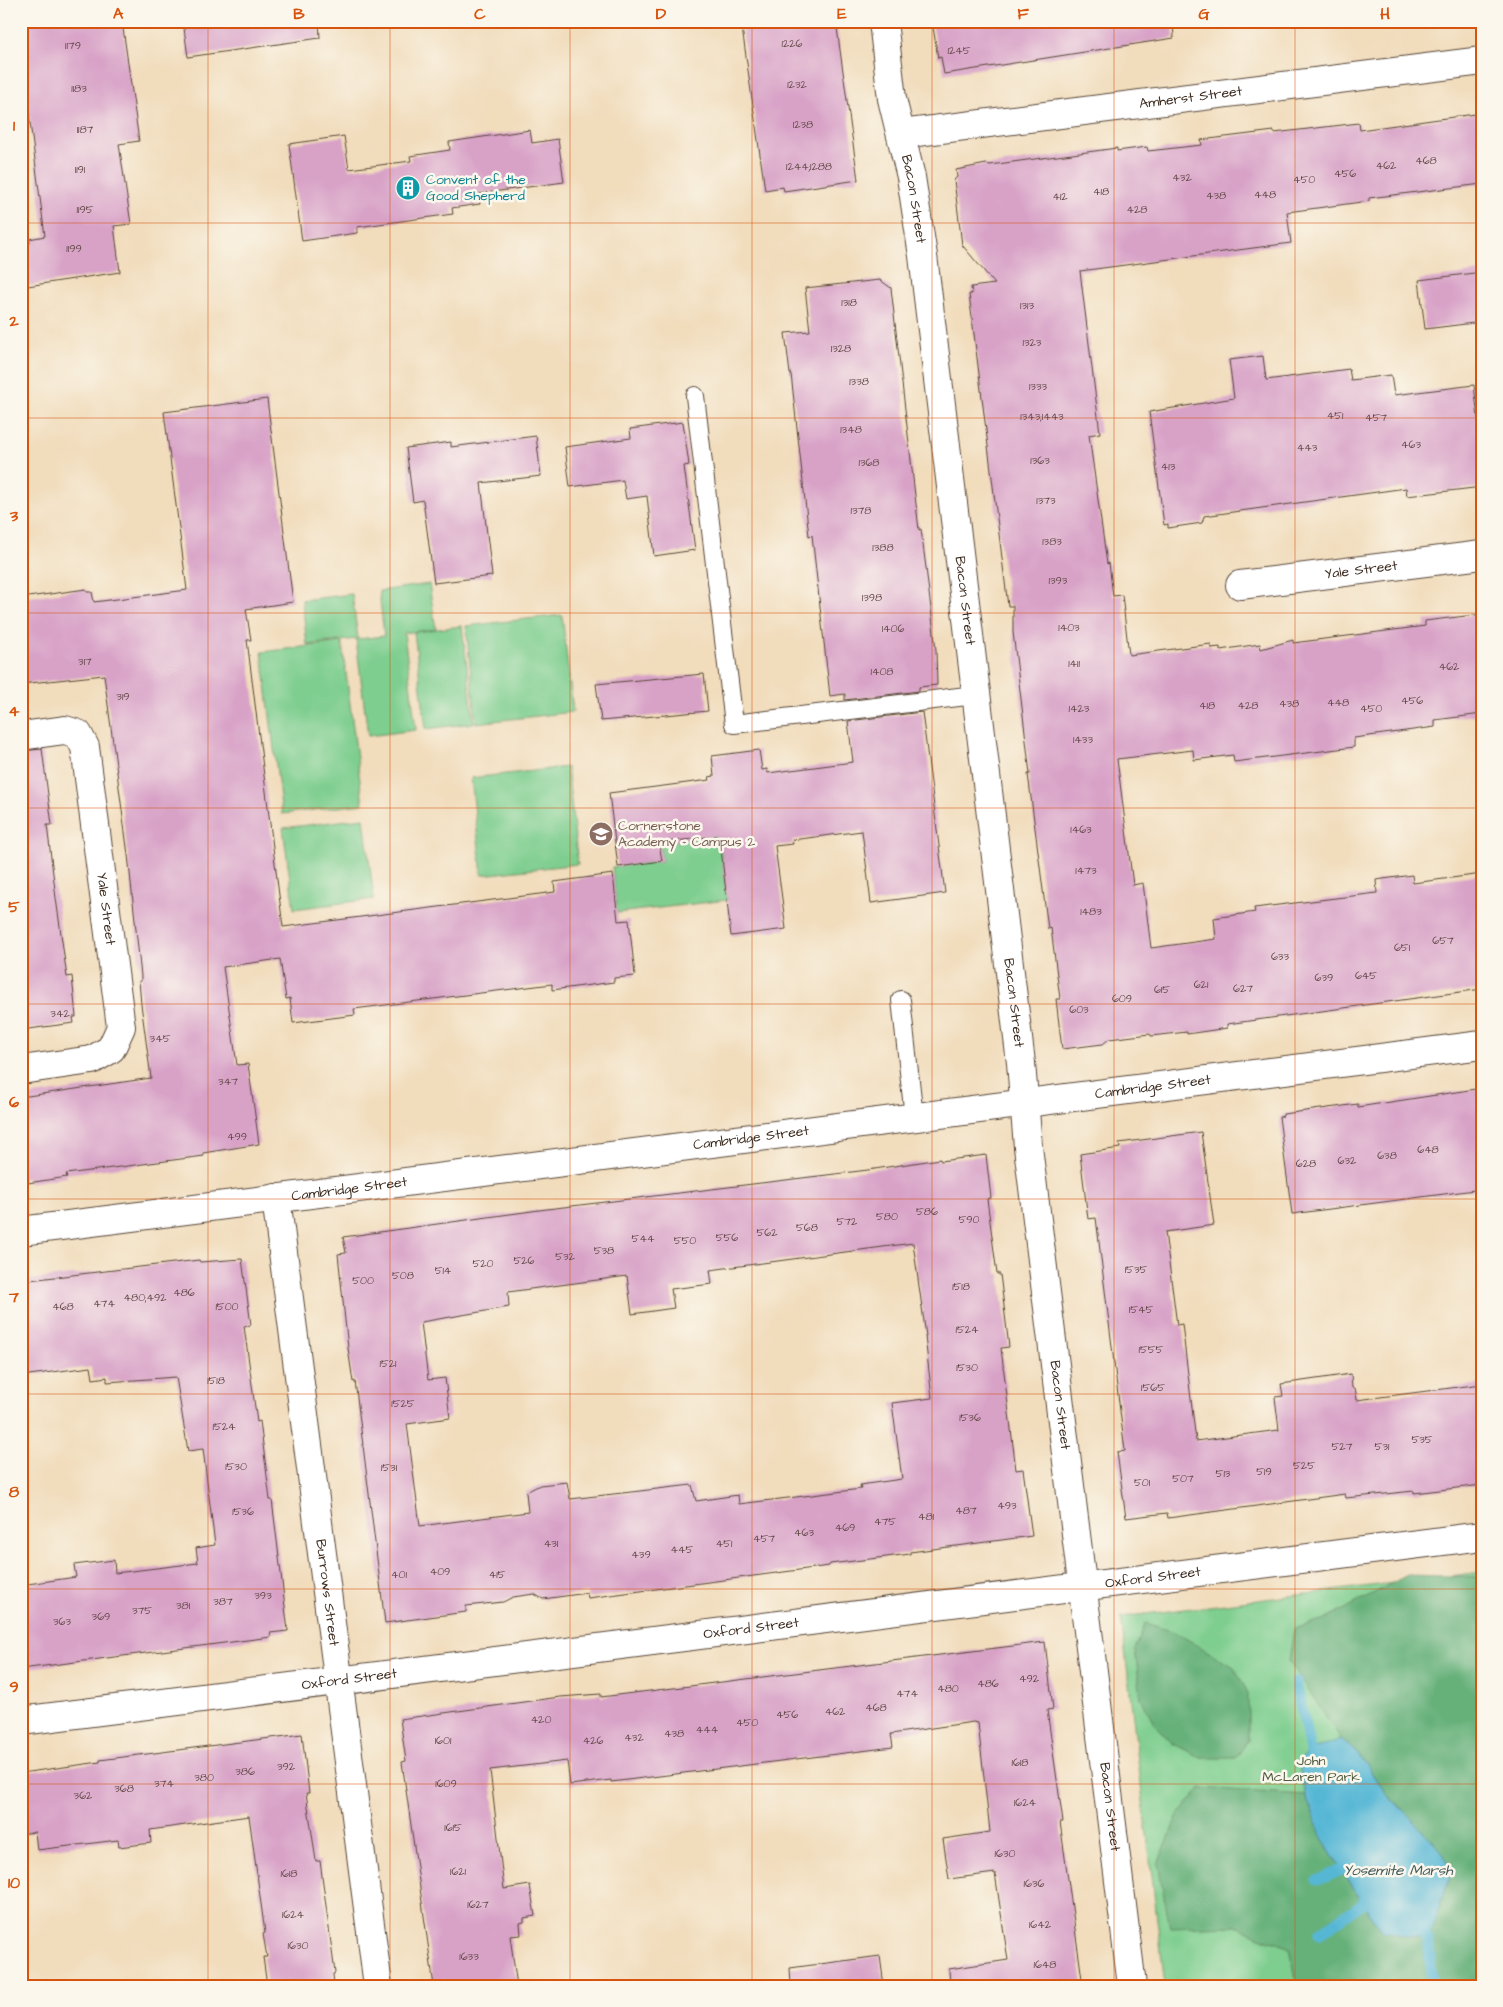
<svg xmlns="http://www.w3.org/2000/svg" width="1503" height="2007" font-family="'Architects Daughter',sans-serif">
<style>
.green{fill:#7ece8f;stroke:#5c7c56}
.forest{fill:#66b17a;stroke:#506e4c}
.water{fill:#56b7d5;stroke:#48707a}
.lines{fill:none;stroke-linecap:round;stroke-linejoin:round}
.stream{stroke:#56b7d5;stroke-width:11}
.building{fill:#d8a2c7;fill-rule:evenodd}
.service-casing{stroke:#564536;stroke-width:20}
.minor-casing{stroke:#564536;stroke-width:30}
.service{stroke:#fff;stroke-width:18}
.minor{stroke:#fff;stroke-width:28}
.grid{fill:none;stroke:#d7540e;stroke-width:1;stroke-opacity:0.55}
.labels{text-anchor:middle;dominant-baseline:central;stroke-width:5;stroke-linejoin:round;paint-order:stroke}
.number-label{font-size:11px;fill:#624848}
.street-label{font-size:14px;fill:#3b2a1e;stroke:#fbf7ec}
.culture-label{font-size:14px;fill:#0d838f;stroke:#fbf7ec;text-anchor:start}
.education-label{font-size:14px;fill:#785e54;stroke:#fbf7ec;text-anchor:start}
.park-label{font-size:14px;fill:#4f5b40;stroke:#fbf7ec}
.water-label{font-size:15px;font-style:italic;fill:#445b5e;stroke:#fbf7ec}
.neatline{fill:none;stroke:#d7540e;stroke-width:2}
.grid-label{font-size:16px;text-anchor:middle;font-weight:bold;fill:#d7540e}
</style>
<rect width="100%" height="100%" fill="#fbf7ec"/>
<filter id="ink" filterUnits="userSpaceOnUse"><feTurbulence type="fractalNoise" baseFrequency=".02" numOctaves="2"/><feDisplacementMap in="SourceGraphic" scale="10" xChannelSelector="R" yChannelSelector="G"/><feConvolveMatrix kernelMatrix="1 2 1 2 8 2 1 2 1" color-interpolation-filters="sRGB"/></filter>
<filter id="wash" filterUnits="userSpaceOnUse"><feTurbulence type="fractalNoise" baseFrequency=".0096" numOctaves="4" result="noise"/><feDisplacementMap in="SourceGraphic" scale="20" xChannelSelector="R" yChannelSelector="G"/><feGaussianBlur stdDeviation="1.12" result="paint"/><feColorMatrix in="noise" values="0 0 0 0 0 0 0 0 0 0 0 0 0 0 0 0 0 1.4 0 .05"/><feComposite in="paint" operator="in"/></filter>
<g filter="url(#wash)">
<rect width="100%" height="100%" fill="#f1dcbb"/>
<path class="green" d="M429,584L436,629L404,633L416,730L368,736L356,639L307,645L302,600L352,594L358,639L384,636L379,591Z
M562,615L573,712L476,723L466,626Z
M462,626L474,723L426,729L414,632Z
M342,642L363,804L282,814L262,652Z
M567,767L578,864L482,875L471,778Z
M364,818L374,899L294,909L283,828Z
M717,836V840H720L727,900L617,913L612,867L662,861L659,843Z
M1482,1572V1986H1165L1121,1617Z"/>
<path class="forest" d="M1407,1575L1482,1577V1986H1297L1290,1948L1236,1926L1170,1928L1158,1864L1178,1815L1201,1788L1305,1795L1328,1849L1381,1931L1403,1809L1385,1792L1359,1755L1341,1739L1289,1661L1294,1629L1325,1620Z
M1145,1623L1175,1632L1234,1667L1248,1693V1740L1236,1758H1201L1172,1743L1155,1725L1141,1698L1135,1650Z"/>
<path class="water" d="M1341,1739L1359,1755L1385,1792L1437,1844L1452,1872L1428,1940L1381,1931L1328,1849L1305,1795L1298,1761L1310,1751Z"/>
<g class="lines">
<path class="stream" d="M1296,1682L1310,1751L1317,1764
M1318,1880L1342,1870L1355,1862
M1420,1927L1428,1940L1433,1986
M1319,1934L1363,1903L1368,1889"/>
</g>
<g id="blocks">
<path class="building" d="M21,21H122L139,141L119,144L131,224L114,226L120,272L21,287V243H30L29,239L45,236L21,54Z
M183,21H319L320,38L188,57Z
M752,21H836L858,180L784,191L783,187L765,190L742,28L753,26Z
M932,21H1173L1174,38L944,74L941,57L938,58Z
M1482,113V184L1369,198V201L1287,212L1291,243L1080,271L1100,433L1089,435L1107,564L1109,563L1113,596L1122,595L1129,655L1211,644V648L1220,647V650L1260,644L1261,649L1293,640V643L1425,626V621L1482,614V714L1435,720V727L1354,738V747L1234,762L1233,755L1194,760L1193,750L1117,759L1133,885L1143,883L1151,948L1216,939L1214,918L1255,912L1254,908L1377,893L1376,880L1412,875L1413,883L1482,874V989L1227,1024V1028L1187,1034V1032L1151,1036L1150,1034L1109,1039L1103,1044L1062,1049L1056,999H1060L1051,928L1048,929L1028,774H1030L1013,632V606H1008L969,294H972L971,287L995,284L962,245L954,180L957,177L956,170L986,164L990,165L1117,148V151L1147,147L1148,151L1202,145L1201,140L1274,131V133L1359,123L1360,130Z
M530,130L532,143L558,139L564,182L478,194L480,204L452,208L453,214L357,227V233L302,241L289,144L344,136L349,169L411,161L410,156L450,150L449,142Z
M1482,272V322L1425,329L1419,280Z
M880,280L891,288L919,530L921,529L926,568L936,650L937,685L919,687V691L845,700V694L830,696L812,535L809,536L791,374H790L785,333L810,331L805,288Z
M1263,356L1266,380L1349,369L1351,380L1391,375L1394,395L1474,385L1479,426H1482V487L1407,496L1406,488L1204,516L1202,523L1168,528V524L1164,525L1149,412L1234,398L1229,360Z
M267,399L293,602L246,609L251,640H247L283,927L555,892L554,882L613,874L618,921L629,920L635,976L614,978V982L552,990V984L354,1009L355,1015L293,1023L290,998L286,999L280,959L223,967L237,1065L248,1064L259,1144L203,1153L204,1156L66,1174L67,1177L28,1183V1178L21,1179V1097L151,1078L141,1004L139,981H141V976L128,855L104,675L21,684V598L86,589L87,592H92L94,602L187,590L164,412Z
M683,422L689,465L684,466L695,550L654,556L647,496L626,499L623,480L570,487L565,447L631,438L630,429Z
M536,436L541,476L481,483L492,576L434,583L423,500L413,502L406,448L451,442V447Z
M704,674L708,711L601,721L596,684Z
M922,712L945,893L871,903L862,831L792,840L793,844L775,846L786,929L731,936L720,840H717V836L659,843L662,861L618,867L609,793L710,780L709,777L714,776L712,756L759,750L762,770L767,769L768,773L853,762L848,721Z
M42,749L52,825H47L56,898L67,977L72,976L76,1017H73L74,1023L21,1030V751Z
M1482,1088V1189L1292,1214L1279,1117L1283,1116V1114L1358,1104V1107Z
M1201,1132L1214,1225L1165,1232L1177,1325L1182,1324L1196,1441L1279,1430L1275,1397L1283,1396L1281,1384L1351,1374L1352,1388H1355L1357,1400L1482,1384V1485L1414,1493V1491L1346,1498L1345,1494L1168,1518L1167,1513L1126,1518L1117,1452L1125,1451L1096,1218L1088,1219L1080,1154L1120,1148L1119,1143Z
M986,1155L991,1198L987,1199L997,1274H1000L1009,1347L1001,1348L1016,1470L1023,1469L1032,1536L910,1552V1554L830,1564L829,1566L588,1598L587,1593L543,1599L534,1594L513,1597L503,1602L466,1606V1612L385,1623L355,1381L353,1382L348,1348L338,1254L346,1253L343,1237L539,1210L868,1170L940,1159L941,1161ZM913,1243L926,1336H925L932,1398L892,1403L902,1479L860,1485L861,1489L739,1504L738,1495L696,1501L692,1485L570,1499L567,1482L540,1485L526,1492L528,1512L420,1526L407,1424L450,1418L445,1378L428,1380L421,1322L509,1307L508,1292L627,1276L632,1314L674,1308L671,1289L712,1284L710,1270Z
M242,1259L251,1325L244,1326L257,1422L260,1421L270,1500H272L288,1631L270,1633L271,1637L21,1669V1585L76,1577L74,1565L114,1560L115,1573L198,1563L196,1548L215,1545L203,1449L188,1451L176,1377L107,1382V1377L93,1379L91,1367L21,1376V1281L199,1260L200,1262Z
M1045,1642L1053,1709L1047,1710L1063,1822H1060L1083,1986H950L949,1969L1008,1960L995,1873L949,1879L943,1839L990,1832L978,1723L973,1722L891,1734L893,1747L611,1782V1780L570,1785L567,1761L490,1770L504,1889L530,1885L535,1916L524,1918V1922L520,1923L521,1935L510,1936L517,1986H434L402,1762L406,1761L400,1719L560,1697L601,1694V1697Z
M302,1734L309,1793H306L316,1861H320L335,1973L333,1974L334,1986H267L263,1957H267L263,1934L265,1933L249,1816L150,1830L151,1843L119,1847L118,1840L37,1850L35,1832L21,1834V1773L100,1762V1760Z
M880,1956L884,1986H791L790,1968Z"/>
</g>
</g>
<g filter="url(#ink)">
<use href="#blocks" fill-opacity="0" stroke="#564536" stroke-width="1"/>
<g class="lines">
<defs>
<path id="service" d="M695,396L734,724L975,695
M901,1000L914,1117"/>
<g id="minor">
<path id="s1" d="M883,21L892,99L911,177L923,256L1021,1063L1028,1147L1132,1986"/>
<path id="s2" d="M901,134L1482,61"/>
<path id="s3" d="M1240,585L1482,555"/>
<path id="s4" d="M21,736L65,730L78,734L85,747L121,1027L111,1049L92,1060L21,1070"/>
<path id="s5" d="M276,1198L378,1986"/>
<path id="s6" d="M21,1231L1482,1045"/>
<path id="s7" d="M21,1721L1482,1536"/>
</g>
</defs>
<use href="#service" class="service-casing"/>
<use href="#minor" class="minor-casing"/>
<use href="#service" class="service"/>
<use href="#minor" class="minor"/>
</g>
</g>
<path class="grid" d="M208,21V1986M390,21V1986M570,21V1986M752,21V1986M932,21V1986M1114,21V1986M1295,21V1986M21,223H1482M21,418H1482M21,613H1482M21,808H1482M21,1004H1482M21,1199H1482M21,1394H1482M21,1589H1482M21,1784H1482"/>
<defs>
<symbol id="building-disc" viewBox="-11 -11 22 22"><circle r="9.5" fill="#0f9aa8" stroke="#fbf7ec"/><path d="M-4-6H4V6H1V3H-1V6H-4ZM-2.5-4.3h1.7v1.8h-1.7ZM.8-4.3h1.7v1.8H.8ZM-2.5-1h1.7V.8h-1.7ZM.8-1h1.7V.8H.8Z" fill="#fff"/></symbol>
<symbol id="school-disc" viewBox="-11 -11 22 22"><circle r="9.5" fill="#8d6e63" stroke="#fbf7ec"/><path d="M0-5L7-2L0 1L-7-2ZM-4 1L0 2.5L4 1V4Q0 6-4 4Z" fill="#fff"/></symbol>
</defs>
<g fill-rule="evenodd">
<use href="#building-disc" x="394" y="174" width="28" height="28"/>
<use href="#school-disc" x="587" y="820" width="28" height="28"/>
</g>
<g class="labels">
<g class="number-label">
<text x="792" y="43">1226</text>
<text x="73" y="45">1179</text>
<text x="959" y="50">1245</text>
<text x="797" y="84">1232</text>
<text x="79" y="88">1183</text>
<text x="803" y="124">1238</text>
<text x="85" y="129">1187</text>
<text x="1426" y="160">468</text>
<text x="1386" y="165">462</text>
<text x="809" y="166">1244;1288</text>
<text x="80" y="169">1191</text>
<text x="1345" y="173">456</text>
<text x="1182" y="177">432</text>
<text x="1304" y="179">450</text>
<text x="1101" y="191">418</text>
<text x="1265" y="194">448</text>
<text x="1216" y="195">438</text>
<text x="1060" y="196">412</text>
<text x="85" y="209">1195</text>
<text x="1137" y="209">428</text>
<text x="74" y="248">1199</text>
<text x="849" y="302">1318</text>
<text x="1027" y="305">1313</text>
<text x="1032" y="342">1323</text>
<text x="841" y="348">1328</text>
<text x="859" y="381">1338</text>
<text x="1038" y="386">1333</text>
<text x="1335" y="415">451</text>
<text x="1042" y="416">1343;1443</text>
<text x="1376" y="417">457</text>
<text x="851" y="429">1348</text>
<text x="1411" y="444">463</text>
<text x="1307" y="447">443</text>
<text x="1040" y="460">1363</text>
<text x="869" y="462">1368</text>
<text x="1168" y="466">413</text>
<text x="1046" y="500">1373</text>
<text x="861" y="510">1378</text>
<text x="1052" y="541">1383</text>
<text x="883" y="547">1388</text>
<text x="1058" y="580">1393</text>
<text x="872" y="597">1398</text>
<text x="1069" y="627">1403</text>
<text x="893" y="628">1406</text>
<text x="85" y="661">317</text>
<text x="1074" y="663">1411</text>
<text x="1449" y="666">462</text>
<text x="882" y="671">1408</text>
<text x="123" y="696">319</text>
<text x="1412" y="700">456</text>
<text x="1338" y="702">448</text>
<text x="1289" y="703">438</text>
<text x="1207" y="705">418</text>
<text x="1248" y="705">428</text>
<text x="1079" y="708">1423</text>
<text x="1371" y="708">450</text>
<text x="1083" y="739">1433</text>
<text x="1081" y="829">1463</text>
<text x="1086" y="870">1473</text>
<text x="1091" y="911">1483</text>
<text x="1443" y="940">657</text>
<text x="1402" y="947">651</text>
<text x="1280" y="956">633</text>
<text x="1366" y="975">645</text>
<text x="1324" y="977">639</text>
<text x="1201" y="984">621</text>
<text x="1243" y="988">627</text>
<text x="1162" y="989">615</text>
<text x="1122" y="998">609</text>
<text x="1079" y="1009">603</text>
<text x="60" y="1013">342</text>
<text x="160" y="1038">345</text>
<text x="228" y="1081">347</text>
<text x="237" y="1136">499</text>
<text x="1428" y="1149">648</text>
<text x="1387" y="1155">638</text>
<text x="1347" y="1160">632</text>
<text x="1306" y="1163">628</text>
<text x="927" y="1211">586</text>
<text x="887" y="1216">580</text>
<text x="969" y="1219">590</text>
<text x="847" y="1221">572</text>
<text x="807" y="1227">568</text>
<text x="767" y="1232">562</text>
<text x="727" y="1237">556</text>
<text x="643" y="1238">544</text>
<text x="685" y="1240">550</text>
<text x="604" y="1250">538</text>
<text x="565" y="1256">532</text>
<text x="524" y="1260">526</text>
<text x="483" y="1263">520</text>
<text x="1136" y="1269">1535</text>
<text x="443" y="1270">514</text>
<text x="403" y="1275">508</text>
<text x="363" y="1280">500</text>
<text x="961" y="1286">1518</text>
<text x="184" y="1292">486</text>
<text x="145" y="1297">480;492</text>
<text x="104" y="1303">474</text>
<text x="63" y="1306">468</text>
<text x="227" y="1306">1500</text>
<text x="1141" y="1309">1545</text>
<text x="967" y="1329">1524</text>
<text x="1151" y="1349">1555</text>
<text x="388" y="1363">1521</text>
<text x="967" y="1367">1530</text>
<text x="216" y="1380">1518</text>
<text x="1153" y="1387">1565</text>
<text x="403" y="1403">1525</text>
<text x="970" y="1417">1536</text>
<text x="224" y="1426">1524</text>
<text x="1422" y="1439">535</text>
<text x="1342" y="1446">527</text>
<text x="1382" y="1446">531</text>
<text x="1304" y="1465">525</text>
<text x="236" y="1466">1530</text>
<text x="389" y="1467">1531</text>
<text x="1264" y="1471">519</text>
<text x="1223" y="1473">513</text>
<text x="1183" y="1478">507</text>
<text x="1142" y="1482">501</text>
<text x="1007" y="1505">493</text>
<text x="966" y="1510">487</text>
<text x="243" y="1511">1536</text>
<text x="926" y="1516">481</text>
<text x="885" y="1521">475</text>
<text x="845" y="1527">469</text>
<text x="804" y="1532">463</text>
<text x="764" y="1538">457</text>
<text x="551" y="1543">431</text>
<text x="724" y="1543">451</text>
<text x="682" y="1549">445</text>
<text x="641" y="1554">439</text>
<text x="440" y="1571">409</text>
<text x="399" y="1574">401</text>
<text x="497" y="1574">415</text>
<text x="263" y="1595">393</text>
<text x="223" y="1601">387</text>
<text x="183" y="1605">381</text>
<text x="142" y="1610">375</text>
<text x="101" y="1616">369</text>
<text x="62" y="1621">363</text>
<text x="1029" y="1678">492</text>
<text x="988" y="1683">486</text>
<text x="948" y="1688">480</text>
<text x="907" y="1693">474</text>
<text x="876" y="1707">468</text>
<text x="835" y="1711">462</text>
<text x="787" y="1714">456</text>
<text x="541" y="1719">420</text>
<text x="747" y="1722">450</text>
<text x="707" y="1729">444</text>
<text x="674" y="1733">438</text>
<text x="634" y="1737">432</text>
<text x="443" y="1740">1601</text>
<text x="593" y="1740">426</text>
<text x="1020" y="1762">1618</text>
<text x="286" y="1766">392</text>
<text x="245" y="1771">386</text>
<text x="204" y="1777">380</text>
<text x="164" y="1783">374</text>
<text x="446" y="1783">1609</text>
<text x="124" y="1788">368</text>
<text x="83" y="1795">362</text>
<text x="1025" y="1802">1624</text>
<text x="453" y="1827">1615</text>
<text x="1005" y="1853">1630</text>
<text x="458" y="1871">1621</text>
<text x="289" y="1873">1618</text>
<text x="1034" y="1883">1636</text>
<text x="478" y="1904">1627</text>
<text x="293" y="1914">1624</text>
<text x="1040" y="1924">1642</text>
<text x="298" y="1945">1630</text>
<text x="469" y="1956">1633</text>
<text x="1045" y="1964">1648</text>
</g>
<g class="street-label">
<text stroke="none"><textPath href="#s2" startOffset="292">Amherst Street</textPath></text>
<text stroke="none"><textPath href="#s1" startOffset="181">Bacon Street</textPath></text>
<text stroke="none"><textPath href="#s3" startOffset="122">Yale Street</textPath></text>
<text stroke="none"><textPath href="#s1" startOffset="586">Bacon Street</textPath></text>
<text stroke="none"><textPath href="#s4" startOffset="236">Yale Street</textPath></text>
<text stroke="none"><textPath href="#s1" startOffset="991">Bacon Street</textPath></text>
<text stroke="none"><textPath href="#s6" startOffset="1141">Cambridge Street</textPath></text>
<text stroke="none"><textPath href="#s6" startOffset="736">Cambridge Street</textPath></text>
<text stroke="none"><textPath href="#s6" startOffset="331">Cambridge Street</textPath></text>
<text stroke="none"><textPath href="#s1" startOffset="1396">Bacon Street</textPath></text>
<text stroke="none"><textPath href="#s7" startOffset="1141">Oxford Street</textPath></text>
<text stroke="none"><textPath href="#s5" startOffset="398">Burrows Street</textPath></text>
<text stroke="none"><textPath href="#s7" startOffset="736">Oxford Street</textPath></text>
<text stroke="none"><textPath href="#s7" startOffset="331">Oxford Street</textPath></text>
<text stroke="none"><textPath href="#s1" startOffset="1801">Bacon Street</textPath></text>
</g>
<g class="culture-label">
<text x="426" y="180">Convent of the<tspan x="426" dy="16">Good Shepherd</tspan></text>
</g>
<g class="education-label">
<text x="618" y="826">Cornerstone<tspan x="618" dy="16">Academy - Campus 2</tspan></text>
</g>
<g class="park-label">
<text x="1311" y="1761">John<tspan x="1311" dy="16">McLaren Park</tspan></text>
</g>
<g class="water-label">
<text x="1398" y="1870">Yosemite Marsh</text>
</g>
</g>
<rect width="1503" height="2007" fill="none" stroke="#fbf7ec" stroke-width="55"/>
<rect x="28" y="28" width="1448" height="1952" class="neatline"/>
<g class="grid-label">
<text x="118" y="19">A</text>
<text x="299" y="19">B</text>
<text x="480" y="19">C</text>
<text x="661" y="19">D</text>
<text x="842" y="19">E</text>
<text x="1023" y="19">F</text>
<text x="1204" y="19">G</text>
<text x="1385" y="19">H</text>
<text x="14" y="131">1</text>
<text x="14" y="326">2</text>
<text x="14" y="521">3</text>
<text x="14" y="716">4</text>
<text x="14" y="912">5</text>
<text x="14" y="1107">6</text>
<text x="14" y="1302">7</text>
<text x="14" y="1497">8</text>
<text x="14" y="1692">9</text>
<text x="14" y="1888">10</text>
</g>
</svg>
